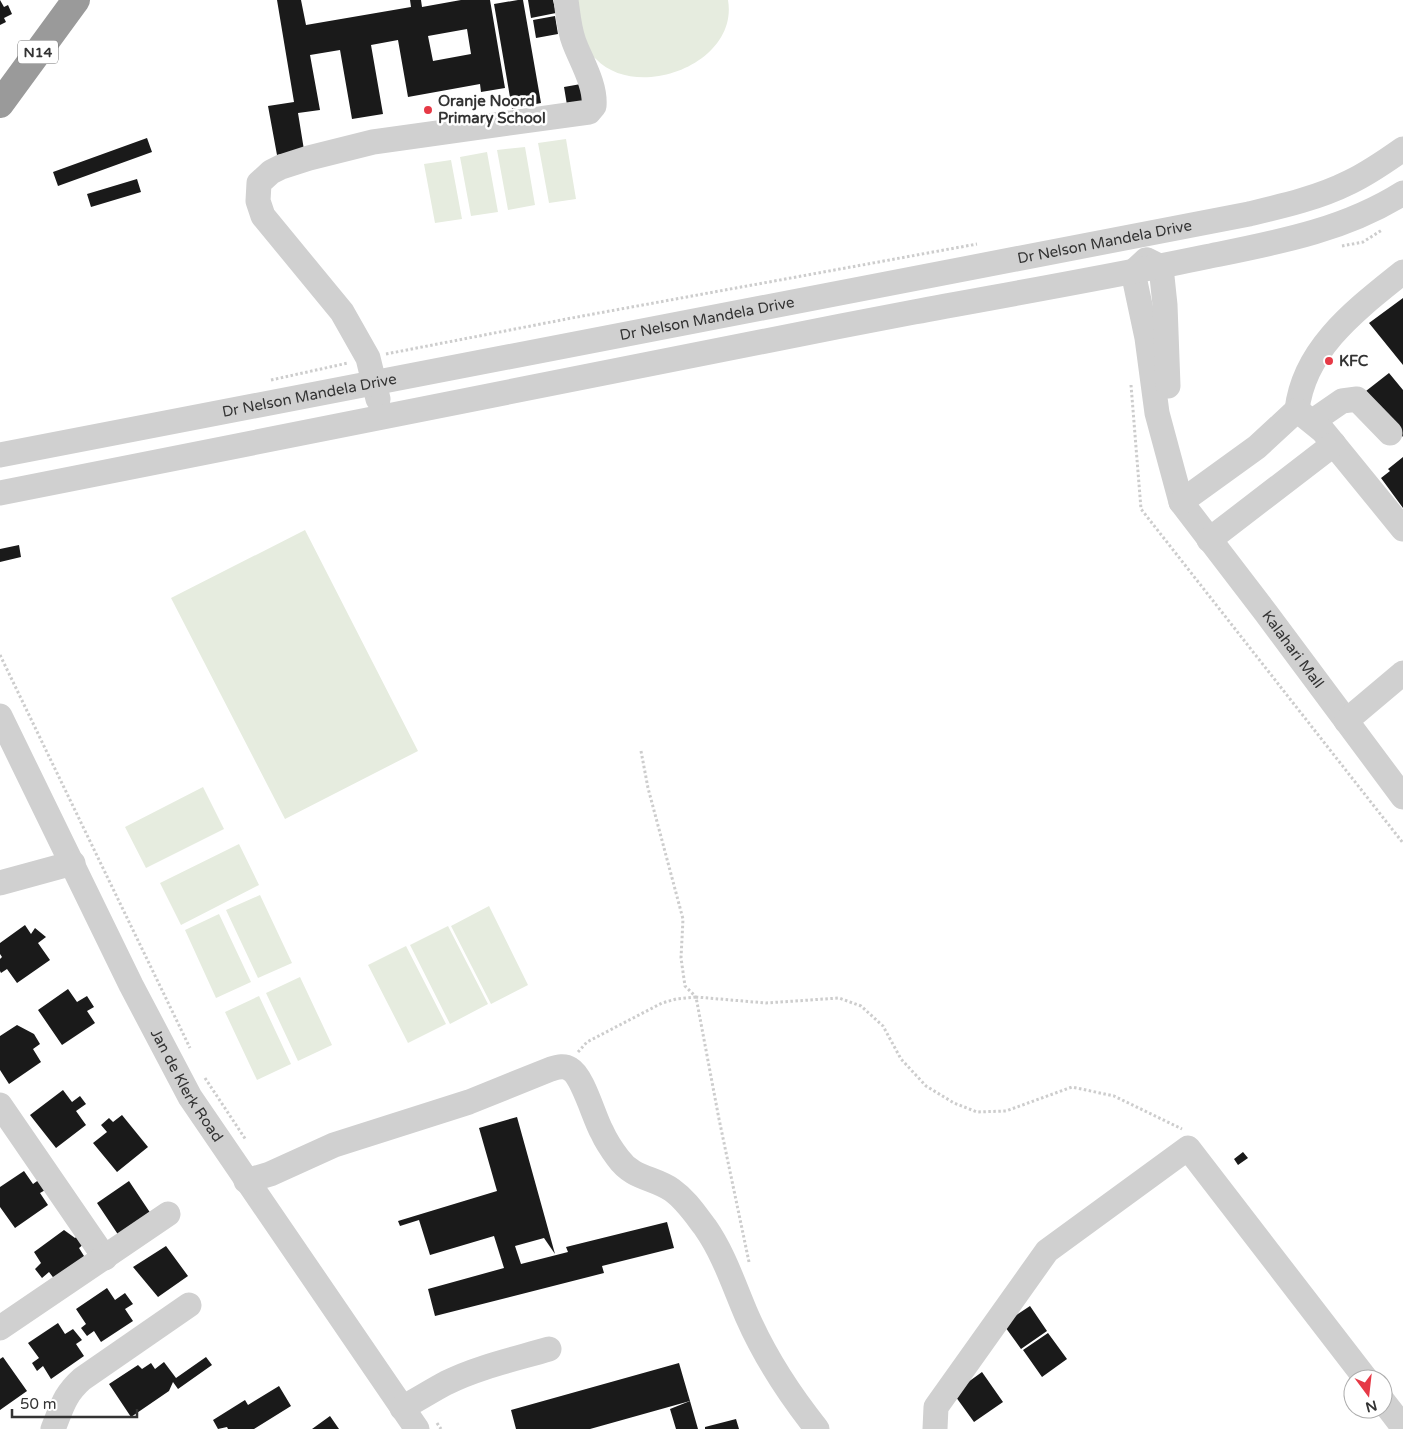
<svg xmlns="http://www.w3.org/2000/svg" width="1403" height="1429" font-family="'Varela Round',sans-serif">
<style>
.green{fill:#e6ecdf}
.building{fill:#1a1a1a;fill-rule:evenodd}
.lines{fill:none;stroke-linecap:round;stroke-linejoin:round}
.path{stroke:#cdcdcd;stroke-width:3;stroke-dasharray:2.5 2.5;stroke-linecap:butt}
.minor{stroke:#d0d0d0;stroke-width:25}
.highway{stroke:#9a9a9a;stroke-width:28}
.poi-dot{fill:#e63946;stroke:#fff;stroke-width:2}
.labels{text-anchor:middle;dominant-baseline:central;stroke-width:5;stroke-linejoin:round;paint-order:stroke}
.shield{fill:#fff;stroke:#707070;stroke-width:1}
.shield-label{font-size:14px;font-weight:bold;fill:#333}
.poi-label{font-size:15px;font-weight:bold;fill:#333;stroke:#fff;text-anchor:start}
.street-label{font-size:15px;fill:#333;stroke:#fff}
</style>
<rect width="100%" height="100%" fill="#fff"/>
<path class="green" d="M573,0H728C739,64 637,102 596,59C593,57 590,54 588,51C581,38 577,15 573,0Z
M566,139L576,199L549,203L538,143Z
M525,147L535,205L508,210L497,150Z
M487,152L498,212L471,216L460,157Z
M451,160L462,219L435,223L424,164Z
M305,530L418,751L285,819L171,598Z
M203,787L224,829L146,868L125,827Z
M239,844L259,885L181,925L160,883Z
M260,895L292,963L258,978L226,910Z
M489,906L528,985L491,1004L451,926Z
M219,914L251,982L216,998L185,930Z
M448,926L488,1004L450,1024L410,945Z
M406,946L446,1024L408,1043L368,965Z
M300,977L332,1045L298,1061L266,993Z
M259,996L291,1064L257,1080L225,1012Z"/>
<path class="building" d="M0,0L4,7L8,5L12,14L4,18L6,22L0,25Z
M277,0H301L306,25L411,7L410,0H421L422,7L461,0H490L505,88L481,92L480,84L408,97L398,40L371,45L383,114L352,119L340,50L310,55L320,110L298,113L304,150L277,155L268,106L294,102ZM467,29L471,54L433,61L428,36Z
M518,0H523L541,103L512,109L494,4Z
M528,0H553L556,13L531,18Z
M555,16L558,34L536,38L533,20Z
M581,84L585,108L568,111L564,87Z
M147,138L152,152L58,186L53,172Z
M137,179L141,192L91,207L87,194Z
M1403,298V365L1369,323Z
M1389,373L1403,390V437L1366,391Z
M1403,457V508L1381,478L1390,471L1388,469Z
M19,545L21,557L0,562V549Z
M25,925L31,934L35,928L46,937L38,943L50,960L17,983L7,969L1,973L0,971V959L2,957L0,954V943Z
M68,989L77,1002L87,996L94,1007L87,1011L95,1023L62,1045L38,1010Z
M17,1025L34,1034L40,1044L33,1049L41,1062L9,1084L0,1070V1036Z
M63,1090L72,1102L80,1096L86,1104L76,1111L86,1125L56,1148L30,1115Z
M122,1115L148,1147L117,1172L93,1143L107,1132L101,1125L109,1118L113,1122Z
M517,1117L555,1254L544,1238L515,1246L521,1264L568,1252L566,1247L667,1222L674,1248L602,1266L604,1273L435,1316L428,1289L504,1268L494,1236L430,1255L419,1220L400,1226L398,1221L497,1191L479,1128Z
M1243,1152L1248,1158L1238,1165L1234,1159Z
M24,1171L33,1184L40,1179L47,1189L40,1193L48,1205L15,1228L0,1207V1187Z
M129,1181L153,1217L121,1239L97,1203Z
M64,1230L75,1238L80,1234L85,1243L79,1248L89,1264L59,1285L49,1272L42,1278L35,1269L41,1263L34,1252Z
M166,1246L188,1276L158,1297L133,1267Z
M107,1288L115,1300L125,1293L133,1304L125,1309L133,1321L101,1342L94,1331L87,1336L81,1328L86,1324L76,1309Z
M1030,1306L1047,1331L1021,1349L1003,1324Z
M58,1323L65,1334L73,1329L82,1340L76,1344L84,1356L51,1379L43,1366L37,1371L32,1363L39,1358L28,1343Z
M1048,1333L1067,1359L1042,1377L1023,1350Z
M3,1357L27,1391L0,1410V1359Z
M206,1357L212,1365L178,1389L173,1382L169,1391L131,1417L109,1384L138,1365L142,1369L151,1363L155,1369L164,1362L176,1378Z
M679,1363L690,1401L590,1429H516L511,1410Z
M982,1372L1003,1402L974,1422L953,1393Z
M279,1386L291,1406L254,1429H228L227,1427L218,1429L213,1420L245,1400L248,1405Z
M690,1401L698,1429H676L670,1409Z
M330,1416L339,1429H312Z
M736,1419L739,1429H705V1427Z"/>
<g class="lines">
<path class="path" d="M1342,246L1363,242L1382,230
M386,354L577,317L977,244
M271,380L348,363
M1131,385L1141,509L1403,843
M0,655L190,1048
M641,751L648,788L683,919L681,958L685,986L696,997
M578,1052L587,1042L662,1003L676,999L696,997
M205,1078L246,1140
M749,1262L719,1119L696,997L766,1003L839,998L861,1006L883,1026L901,1059L926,1086L954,1103L977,1112L1006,1111L1072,1087L1114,1096L1182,1129
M437,1423L441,1429"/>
<g class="minor">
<path id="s1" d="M1146,260L1133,272L1147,338L1157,413L1181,502L1266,613L1403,797"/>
<path d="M1147,260L1161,267L1165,305L1168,386"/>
<path d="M378,399L368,358L342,312L263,216L258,201L259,183L271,172L281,167L309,158L373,142L589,112L594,106C596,85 581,61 574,42C569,29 568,14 566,0"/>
<path d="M1297,410C1304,348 1357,309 1403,272"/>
<path d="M1313,421L1342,401L1357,399L1390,433"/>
<path id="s2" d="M0,455L1249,214C1283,206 1318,198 1350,182C1369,173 1386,161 1403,149"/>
<path d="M0,493C305,433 609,370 914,312C1011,294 1109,277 1205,257C1274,243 1343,231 1403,193"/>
<path d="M1181,502L1257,447L1297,410L1323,431L1403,529"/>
<path d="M1209,540L1334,444"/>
<path id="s3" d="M0,716L131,985L190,1097L417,1429"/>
<path d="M1346,721L1403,673"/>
<path d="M0,883L73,863"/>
<path d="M0,1105L105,1258"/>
<path d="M246,1181L270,1174L334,1145L469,1102L551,1069C558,1067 564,1065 570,1069C583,1076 594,1118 602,1132C606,1141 612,1150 618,1158C633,1179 653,1177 672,1190C686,1200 695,1214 705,1227C724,1254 734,1286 747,1316C765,1357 789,1394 817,1429"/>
<path d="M0,1328L168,1214"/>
<path d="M1383,1401L1403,1427"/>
<path d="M402,1408C417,1400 431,1391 446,1383C478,1367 515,1359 549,1349"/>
<path d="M53,1429C62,1407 64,1395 82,1379L189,1305"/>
<path d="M935,1429L936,1407L1047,1251L1188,1148L1366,1379"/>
</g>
<path class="highway" d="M0,104L76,0"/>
</g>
<g class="poi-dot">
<circle cx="428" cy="110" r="5"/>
<circle cx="1329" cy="361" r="5"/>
</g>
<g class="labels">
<rect class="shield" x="18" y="40.5" width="40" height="23" rx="4"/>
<g class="shield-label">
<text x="38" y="52">N14</text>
</g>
<g class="poi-label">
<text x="438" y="101">Oranje Noord<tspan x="438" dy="17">Primary School</tspan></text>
<text x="1339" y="361">KFC</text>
</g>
<g class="street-label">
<text stroke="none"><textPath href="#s2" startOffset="1125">Dr Nelson Mandela Drive</textPath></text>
<text stroke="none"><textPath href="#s2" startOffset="720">Dr Nelson Mandela Drive</textPath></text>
<text stroke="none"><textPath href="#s2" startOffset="315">Dr Nelson Mandela Drive</textPath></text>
<text stroke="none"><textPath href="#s1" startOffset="438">Kalahari Mall</textPath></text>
<text stroke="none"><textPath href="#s3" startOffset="414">Jan de Klerk Road</textPath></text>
</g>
</g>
<g transform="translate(1368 1394) rotate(165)"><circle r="24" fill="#ffffff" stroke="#adadad"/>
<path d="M0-4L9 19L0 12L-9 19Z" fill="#e63946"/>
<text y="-8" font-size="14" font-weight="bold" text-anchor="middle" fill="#333333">N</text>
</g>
<path d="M12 1409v8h125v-8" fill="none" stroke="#333333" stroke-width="2.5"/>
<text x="20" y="1409" font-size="15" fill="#333333" stroke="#ffffff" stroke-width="4" paint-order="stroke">50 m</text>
</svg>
